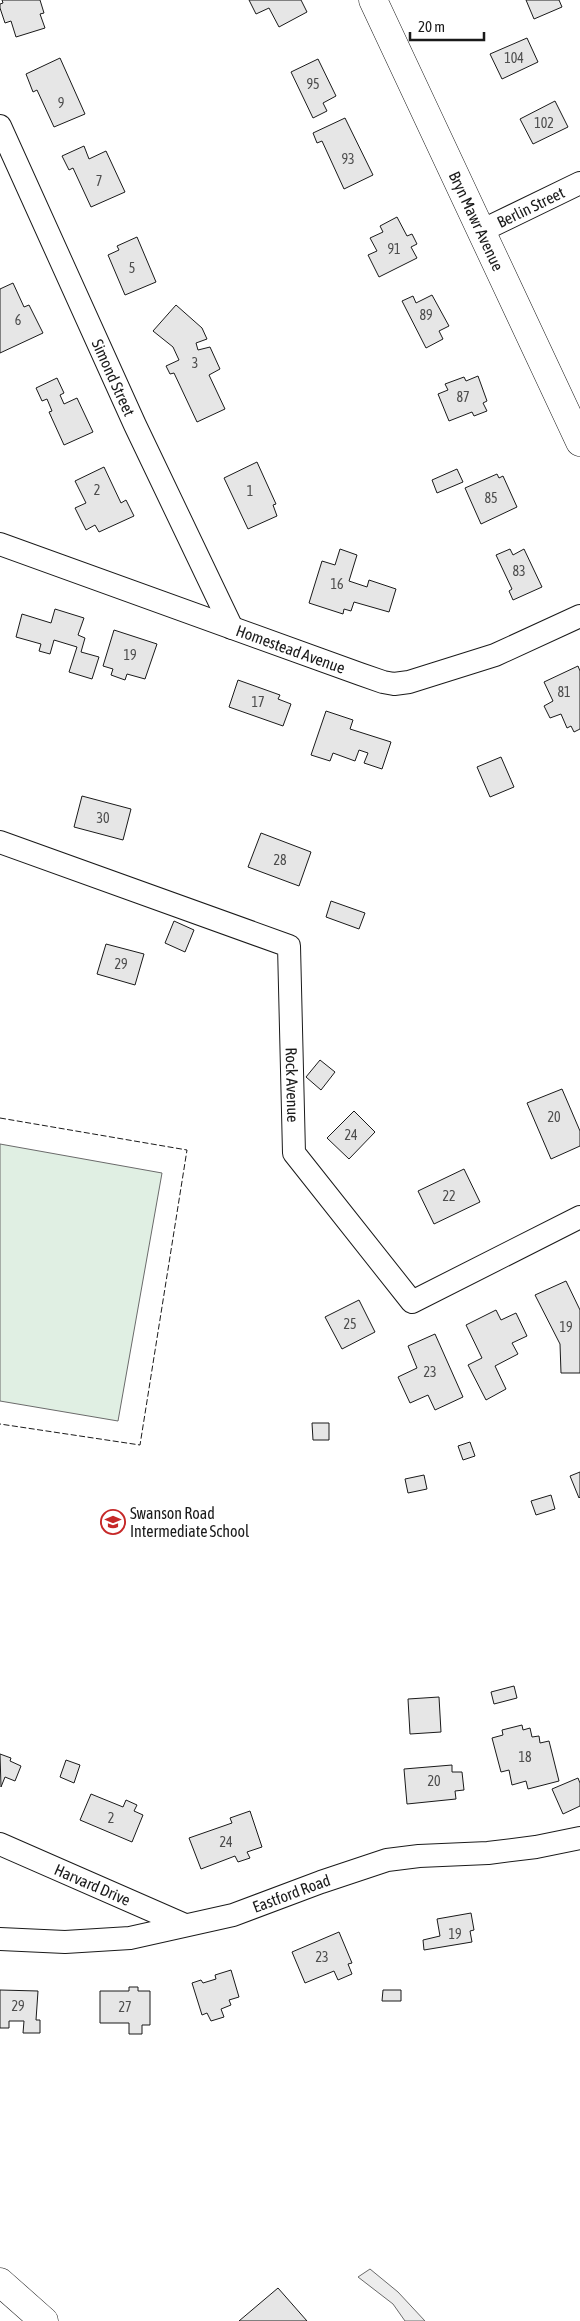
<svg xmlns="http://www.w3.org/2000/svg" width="580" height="2321" font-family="'Asap Condensed',sans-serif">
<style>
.garden{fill:#e0efe3;stroke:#6a6a6a}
.parking{fill:#ededed;stroke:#6a6a6a}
.building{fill:#e6e6e6;stroke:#1a1a1a}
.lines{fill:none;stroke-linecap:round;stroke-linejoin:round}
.minor-casing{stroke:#1a1a1a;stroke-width:24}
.tertiary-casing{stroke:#1a1a1a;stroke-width:29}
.minor{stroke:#fff;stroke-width:22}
.tertiary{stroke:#fff;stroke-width:28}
.fence{stroke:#1a1a1a;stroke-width:1;stroke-dasharray:6 2.5;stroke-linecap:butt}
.labels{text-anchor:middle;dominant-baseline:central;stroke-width:4;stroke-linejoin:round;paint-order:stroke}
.number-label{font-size:14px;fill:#4d4d4d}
.street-label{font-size:16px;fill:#1a1a1a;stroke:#fff}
.poi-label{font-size:16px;fill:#1a1a1a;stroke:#fff;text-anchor:start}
</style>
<rect width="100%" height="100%" fill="#fff"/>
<path class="garden" d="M0,1144L162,1173L118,1421L0,1401Z"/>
<path class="parking" d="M370,2269L398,2292L425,2321H405L393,2304L358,2277Z"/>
<path class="building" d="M2,0H40L44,13L40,14L45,28L16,37L11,21L5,23L0,8V4L3,3Z
M249,0H301L307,12L279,27L269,8L256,14Z
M526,0H559L562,7L534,19Z
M527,38L538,62L502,79L490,54Z
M60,58L85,114L54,127L37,90L33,92L26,74Z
M318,59L336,96L323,103L327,111L313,118L291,72Z
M555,101L568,127L533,144L520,119Z
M345,118L373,175L344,189L322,141L317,143L313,133Z
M84,146L89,159L106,151L125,192L91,207L73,168L69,170L62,156Z
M397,217L407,236L412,234L417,244L411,247L417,258L379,277L368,255L377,251L370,238L383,232L380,226Z
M137,237L156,282L125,295L108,255L119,250L117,246Z
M13,283L24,307L29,305L43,333L0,353V289Z
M432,295L449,326L439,331L443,339L426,348L402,301L413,296L416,303Z
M176,305L202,328L207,339L196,343L198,350L210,347L220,369L209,375L225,409L197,422L174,373L170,374L166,366L179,360L173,347L153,331Z
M478,376L487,401L483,403L487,411L474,416L472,412L449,421L438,394L448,390L445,384L464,377L466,381Z
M57,378L64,393L60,395L64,404L77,398L93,432L64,445L49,412L52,411L47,399L42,401L36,388Z
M257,462L276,504L273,505L277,516L248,529L224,478Z
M104,467L121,503L126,500L134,516L99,532L95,525L86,530L75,508L86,503L75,481Z
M457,469L463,482L437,493L432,480Z
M497,474L499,478L503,476L517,507L481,524L465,488Z
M340,549L357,555L349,581L367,587L369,580L396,589L389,612L354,602L351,611L344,609L343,614L309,603L322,561L335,565Z
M510,549L513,555L524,549L542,587L513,600L509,591L512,589L496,555Z
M55,609L84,618L78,635L85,638L81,652L99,657L92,679L69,672L77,647L54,640L50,654L39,651L41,644L16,637L22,614L51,623Z
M114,630L157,644L145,679L127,674L125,680L111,675L113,669L103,666Z
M578,666L580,671V729L574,732L571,726L567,728L561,714L550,718L544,706L553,701L544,682Z
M238,680L280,695L278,699L291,704L283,726L229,707Z
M326,711L353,720L350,729L391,742L382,769L364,763L368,753L359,750L355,761L333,753L330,761L311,755Z
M501,757L514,787L490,797L477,767Z
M82,796L131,809L123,840L74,827Z
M261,833L311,852L299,886L248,867Z
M331,901L365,913L359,929L326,917Z
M174,921L194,930L185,952L165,943Z
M106,944L144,954L135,985L97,974Z
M320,1060L335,1072L321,1090L306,1077Z
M562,1089L580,1131V1146L551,1159L527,1103Z
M354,1111L375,1132L349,1159L327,1138Z
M464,1169L480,1202L434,1224L418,1191Z
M566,1281L580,1310V1373H561L560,1344L535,1295Z
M359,1300L375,1332L342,1349L325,1317Z
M496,1310L501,1320L516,1313L527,1336L512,1343L518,1354L495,1366L506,1389L486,1400L468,1365L482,1358L466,1325Z
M435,1334L463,1397L435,1410L428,1395L410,1403L398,1377L417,1368L408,1346Z
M312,1423H329V1440H313Z
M470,1442L475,1456L463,1460L458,1446Z
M580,1472V1497L579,1498L570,1476Z
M424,1475L427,1489L408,1493L405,1479Z
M551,1495L555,1509L536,1515L531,1501Z
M514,1686L517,1698L494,1704L491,1692Z
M439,1697L441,1732L410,1734L408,1699Z
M522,1725L523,1730L530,1728L532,1737L539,1736L540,1743L549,1741L559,1781L528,1789L526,1781L512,1785L509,1770L501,1772L492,1738L503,1735L502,1730Z
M0,1754L11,1758L10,1761L21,1766L15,1781L5,1777L1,1787Z
M66,1760L80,1765L74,1783L60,1777Z
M452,1765V1772H462L464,1790L455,1791L456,1799L407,1804L404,1769Z
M578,1778L580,1783V1806L563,1814L552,1789Z
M91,1794L123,1807L126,1800L137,1805L134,1811L143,1815L132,1842L80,1820Z
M250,1811L262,1847L247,1852L250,1858L238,1862L235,1856L201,1869L189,1838L232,1823L230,1818Z
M471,1913L474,1930L470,1931L472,1942L424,1950L423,1940L440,1936L437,1919Z
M339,1932L352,1963L348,1964L352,1974L338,1980L334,1971L305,1983L292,1952Z
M231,1970L239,1997L229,2000L231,2005L221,2009L224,2017L211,2021L207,2013L202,2015L192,1983L201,1980L203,1983L216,1979L215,1975Z
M129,1987H138V1991H150V2025H142V2034H129V2023H100V1991H129Z
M0,1990L38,1991L36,2020H40V2033H23L24,2021H9V2028H0Z
M383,1990H401V2001H382Z
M278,2288L307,2321H239Z"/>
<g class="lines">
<defs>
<g id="minor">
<path id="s1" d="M0,126L135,425L232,628"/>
<path id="s2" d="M481,231L580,183"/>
<path id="s3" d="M0,544L360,674L383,682L394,684L409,682L495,655L580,616"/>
<path id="s4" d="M0,842L289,946L294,1153L412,1302L580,1217"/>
<path id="s5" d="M0,1844L185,1925"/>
<path id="s6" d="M0,1939L65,1942L130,1938L233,1915L321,1882L387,1860L419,1856L488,1853L536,1847L580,1838"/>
</g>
<g id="tertiary">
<path id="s7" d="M373,0L580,442"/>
<path d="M0,2282L44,2321"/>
</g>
</defs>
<use href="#minor" class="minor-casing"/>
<use href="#tertiary" class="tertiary-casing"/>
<use href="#minor" class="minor"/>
<use href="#tertiary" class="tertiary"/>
<path class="fence" d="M0,1118L187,1150L140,1445L0,1424"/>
</g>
<defs>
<symbol id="school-ring" viewBox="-11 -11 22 22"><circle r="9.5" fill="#fff" stroke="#c62828" stroke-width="1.5"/><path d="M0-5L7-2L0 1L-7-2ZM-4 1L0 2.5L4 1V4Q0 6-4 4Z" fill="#c62828"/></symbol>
</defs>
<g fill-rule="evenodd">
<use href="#school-ring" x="99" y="1508" width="28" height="28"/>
</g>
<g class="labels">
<g class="number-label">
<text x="514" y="58">104</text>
<text x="313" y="84">95</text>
<text x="61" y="103">9</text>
<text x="544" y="123">102</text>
<text x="348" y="159">93</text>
<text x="99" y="181">7</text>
<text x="394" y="249">91</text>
<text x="132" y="268">5</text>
<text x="426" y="315">89</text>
<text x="18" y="320">6</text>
<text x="195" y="363">3</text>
<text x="463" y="397">87</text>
<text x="97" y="490">2</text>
<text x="250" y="491">1</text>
<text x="491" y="498">85</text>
<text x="519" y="571">83</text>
<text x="337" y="584">16</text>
<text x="130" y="655">19</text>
<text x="564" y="692">81</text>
<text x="258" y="702">17</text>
<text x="103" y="818">30</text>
<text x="280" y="860">28</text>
<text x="121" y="964">29</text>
<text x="554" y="1117">20</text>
<text x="351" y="1135">24</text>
<text x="449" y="1196">22</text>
<text x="350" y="1324">25</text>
<text x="566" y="1327">19</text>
<text x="430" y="1372">23</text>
<text x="525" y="1757">18</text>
<text x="434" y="1781">20</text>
<text x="111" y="1818">2</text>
<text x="226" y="1842">24</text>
<text x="455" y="1934">19</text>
<text x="322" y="1957">23</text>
<text x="18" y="2006">29</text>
<text x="125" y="2007">27</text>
</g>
<g class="street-label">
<text stroke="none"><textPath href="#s2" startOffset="55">Berlin Street</textPath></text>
<text stroke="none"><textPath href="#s7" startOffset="244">Bryn Mawr Avenue</textPath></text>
<text stroke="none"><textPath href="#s1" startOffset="276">Simond Street</textPath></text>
<text stroke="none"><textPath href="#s3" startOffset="309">Homestead Avenue</textPath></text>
<text stroke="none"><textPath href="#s4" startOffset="446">Rock Avenue</textPath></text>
<text stroke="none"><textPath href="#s5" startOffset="101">Harvard Drive</textPath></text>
<text stroke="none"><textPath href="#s6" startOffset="298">Eastford Road</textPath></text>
</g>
<g class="poi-label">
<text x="130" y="1513">Swanson Road<tspan x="130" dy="18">Intermediate School</tspan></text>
</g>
</g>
<path d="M410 32v8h74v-8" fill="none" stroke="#1a1a1a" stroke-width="2.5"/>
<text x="418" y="32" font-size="15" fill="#1a1a1a" stroke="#ffffff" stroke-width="4" paint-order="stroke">20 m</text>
</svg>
